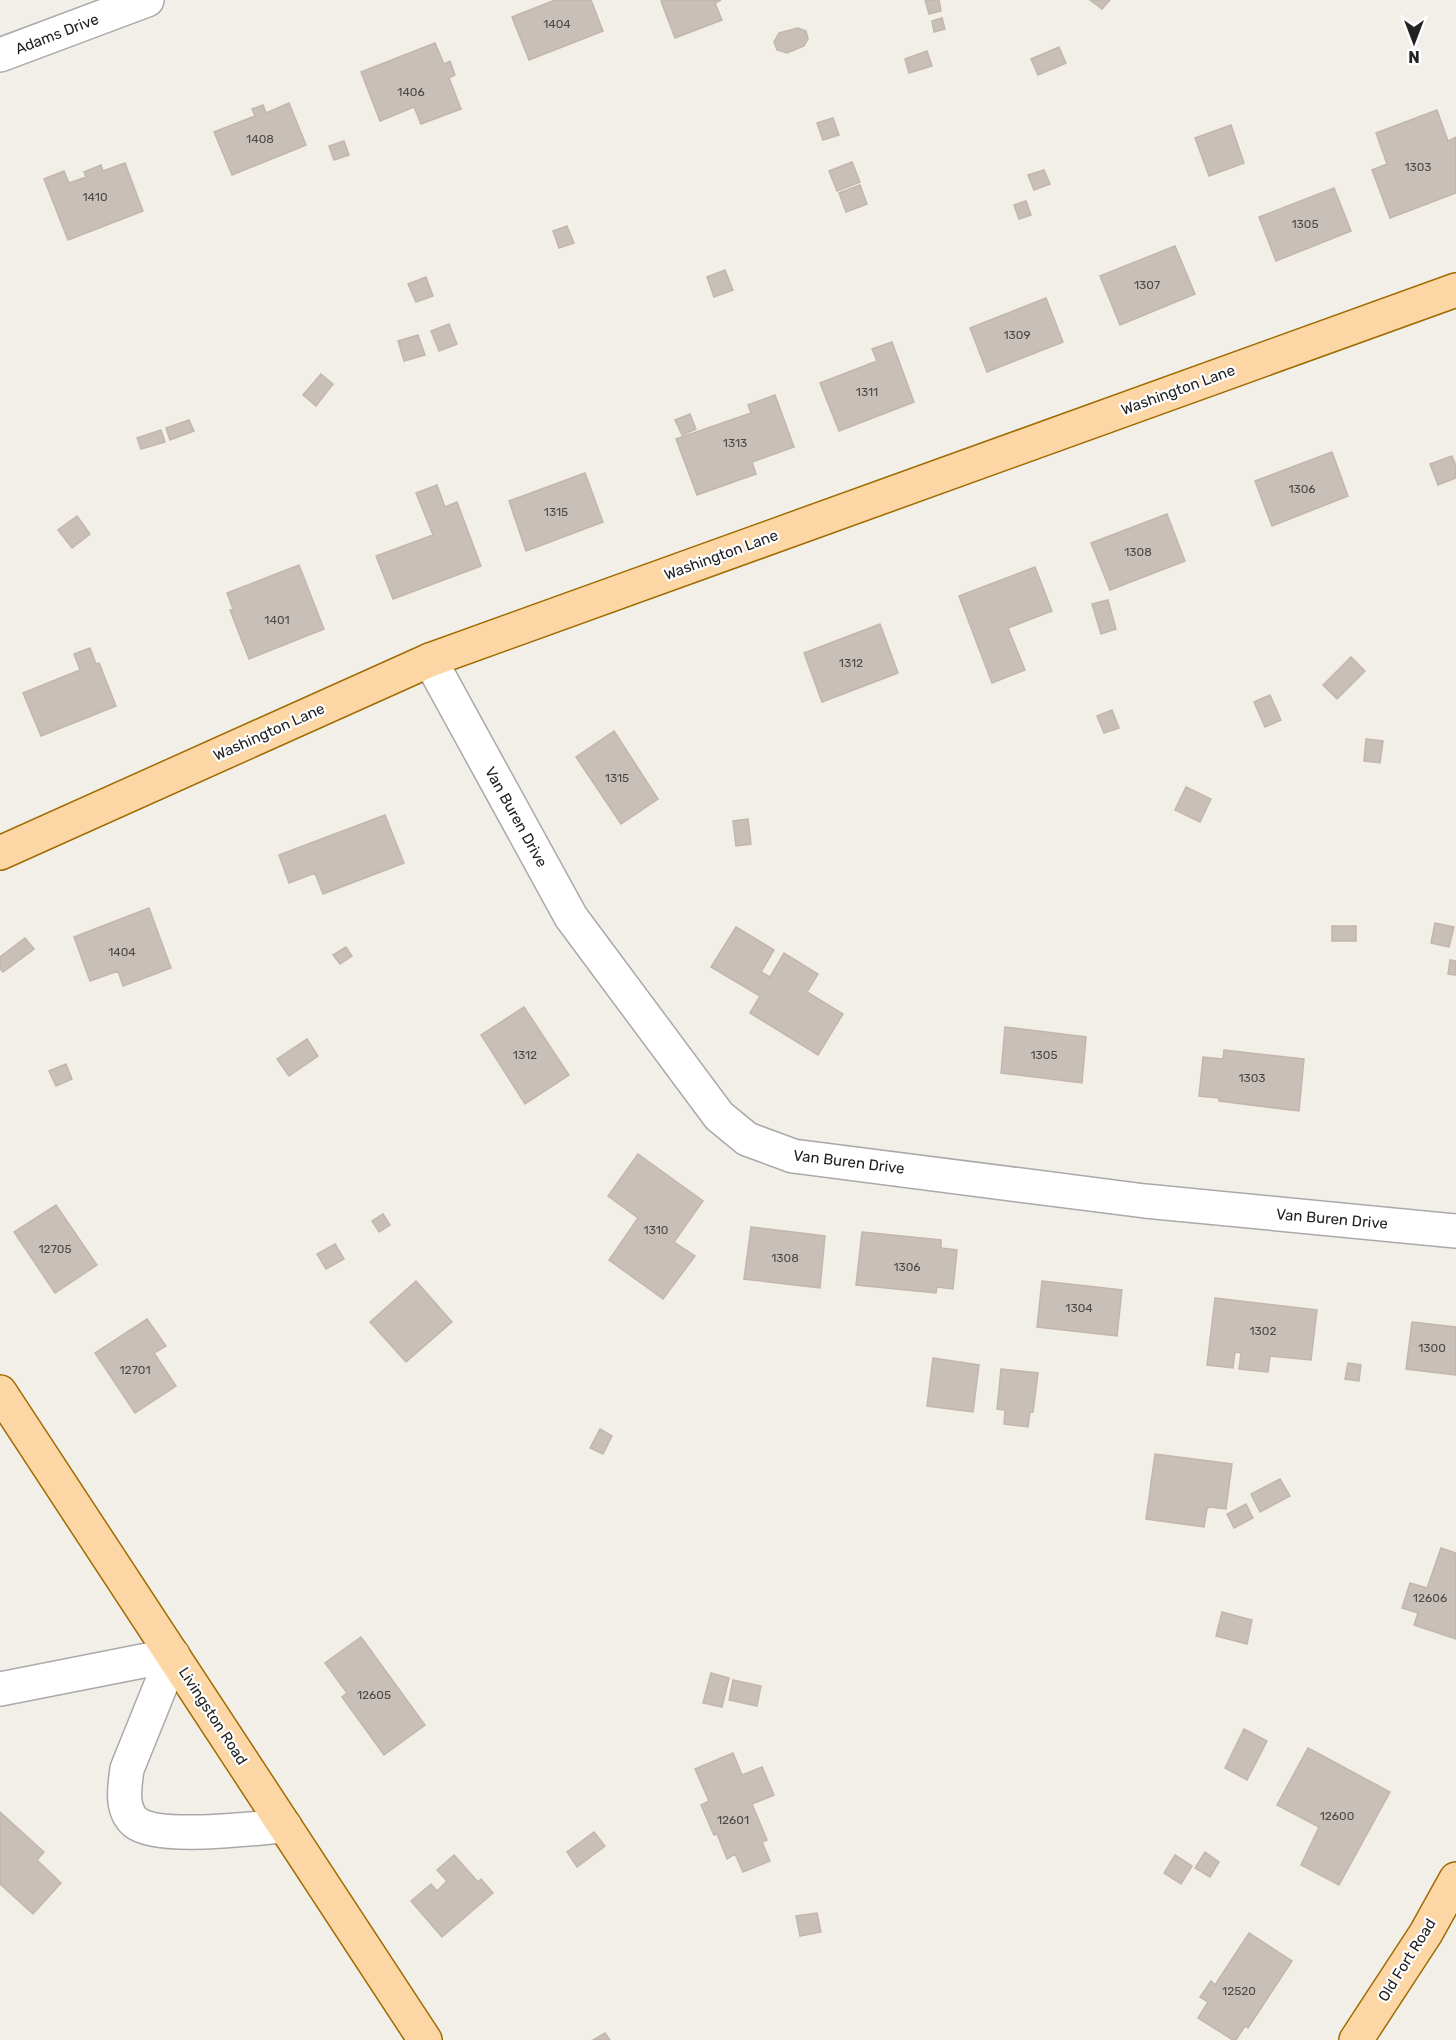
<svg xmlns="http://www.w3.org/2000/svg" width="1456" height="2040" font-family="Rubik,sans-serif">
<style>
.building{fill:#c7bfb8;stroke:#c4b6ab;stroke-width:1.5}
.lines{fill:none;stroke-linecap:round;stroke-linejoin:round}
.minor-casing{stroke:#a9a9a9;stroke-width:36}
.major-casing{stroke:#a06b00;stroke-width:36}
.minor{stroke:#fff;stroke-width:33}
.major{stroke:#fcd6a4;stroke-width:33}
.labels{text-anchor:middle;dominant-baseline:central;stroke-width:4.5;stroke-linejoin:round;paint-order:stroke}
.number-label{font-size:12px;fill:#4b4948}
.street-label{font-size:15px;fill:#222;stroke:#fff}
</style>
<rect width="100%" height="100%" fill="#f2efe9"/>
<path class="building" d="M555,0H591L603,31L529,60L512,17Z
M663,0H721L715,3L722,20L675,38L661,1Z
M925,0H939L941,11L929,14Z
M1090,0H1110L1102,9Z
M942,18L945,29L934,32L932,21Z
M798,28L806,31L808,39L804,46L787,53L777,50L774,42L779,33Z
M435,43L444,64L450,61L455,75L449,78L461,109L421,124L414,107L380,121L361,72Z
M1059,47L1066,63L1038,75L1031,59Z
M927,51L932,66L909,73L905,59Z
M289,103L306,145L232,175L214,132L255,116L252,109L263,105L266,113Z
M1437,110L1448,141L1456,137V193L1390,218L1372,170L1387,164L1376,133Z
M833,118L839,135L823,140L817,123Z
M1231,125L1244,163L1209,176L1195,138Z
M344,141L349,155L334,160L329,146Z
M852,162L860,182L837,191L829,171Z
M125,163L143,211L68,240L44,179L64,171L69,183L86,177L84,172L101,165L103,171Z
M1044,170L1050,184L1034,190L1028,175Z
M860,185L867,204L846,212L839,193Z
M1334,188L1351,231L1276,261L1259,217Z
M1026,201L1031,215L1019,219L1014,205Z
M567,226L574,243L559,248L553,231Z
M1175,246L1195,294L1120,325L1100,276Z
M725,270L733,290L714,297L707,277Z
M426,277L433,296L416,302L408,284Z
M1046,298L1063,342L987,372L970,328Z
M449,324L457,344L439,351L431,331Z
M418,335L425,355L404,361L398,341Z
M892,342L914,402L839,431L820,383L877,361L872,349Z
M321,374L333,384L316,406L303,395Z
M775,395L794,447L752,462L756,474L697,495L676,439L751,413L748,405Z
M690,414L696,429L682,435L675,420Z
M189,420L194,431L170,440L166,428Z
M161,430L165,442L141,449L137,438Z
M1332,452L1348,496L1272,526L1255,481Z
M1452,456L1456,466V478L1438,485L1430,464Z
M585,473L603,522L526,551L509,501Z
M437,485L445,507L457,502L481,566L393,599L376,556L433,535L416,493Z
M1167,514L1185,561L1110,590L1091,543Z
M77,516L90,534L72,548L58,530Z
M299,565L324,629L249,659L230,610L233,609L227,593Z
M1035,567L1052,611L1008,628L1025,670L992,683L959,596Z
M1108,600L1116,629L1101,634L1092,604Z
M880,624L898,673L822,702L804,653Z
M90,648L96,664L99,663L116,706L41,736L23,693L80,670L74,654Z
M1351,657L1365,671L1337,699L1323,685Z
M1270,695L1281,720L1265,727L1254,702Z
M1112,710L1119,728L1104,733L1097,716Z
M614,731L658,799L621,824L576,757Z
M1366,739L1383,741L1380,763L1364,761Z
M1186,787L1211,799L1200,822L1175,810Z
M385,815L404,863L323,894L315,873L289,883L279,855Z
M748,819L751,844L736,846L733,821Z
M149,908L171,968L123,986L118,971L90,981L74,937Z
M1435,923L1454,927L1449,947L1431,943Z
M1332,926H1356V941H1332Z
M736,927L774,950L761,972L770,977L784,953L818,974L807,992L843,1014L818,1055L750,1013L760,996L711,967Z
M25,938L34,949L3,972L0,969V957Z
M346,947L352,956L340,964L333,955Z
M1450,960L1456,961V975L1448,974Z
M524,1007L569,1075L525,1104L481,1035Z
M1005,1027L1086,1037L1082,1083L1001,1073Z
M307,1039L318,1056L289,1076L277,1059Z
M1224,1050L1304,1059L1299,1111L1219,1101V1098L1199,1096L1203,1057L1223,1059Z
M66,1064L72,1079L56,1086L49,1071Z
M638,1154L703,1201L674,1242L695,1256L663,1299L609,1260L638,1218L608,1196Z
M56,1205L97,1265L55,1293L14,1232Z
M383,1214L390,1225L379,1232L372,1221Z
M751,1227L825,1236L820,1288L744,1279Z
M862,1232L941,1240V1248L957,1250L953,1289L937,1287L936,1293L856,1285Z
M335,1244L344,1259L326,1269L317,1254Z
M416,1281L452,1322L406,1362L370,1322Z
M1042,1281L1122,1290L1117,1336L1037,1327Z
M1215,1298L1317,1310L1311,1360L1270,1356L1268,1372L1239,1369L1241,1353L1235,1352L1233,1368L1207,1365Z
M147,1319L166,1346L154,1353L176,1386L135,1413L95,1353Z
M1412,1322L1456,1327V1375L1406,1369Z
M933,1358L979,1365L973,1412L927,1406Z
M1348,1363L1361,1365L1359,1381L1345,1379Z
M1001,1369L1038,1373L1033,1412H1030L1028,1427L1004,1424L1005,1410L997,1409Z
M600,1429L612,1436L603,1454L590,1448Z
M1155,1454L1232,1464L1226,1509L1209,1507L1207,1509L1204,1527L1146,1519Z
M1280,1479L1290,1496L1260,1512L1251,1494Z
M1246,1504L1253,1518L1234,1528L1227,1514Z
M1441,1548L1456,1553V1639L1414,1625L1418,1613L1402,1608L1410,1583L1427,1588Z
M1222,1612L1252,1620L1247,1644L1216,1636Z
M361,1637L425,1725L384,1755L342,1697L347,1693L325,1663Z
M711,1673L729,1678L722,1707L703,1703Z
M733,1680L761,1686L757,1706L729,1700Z
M1244,1729L1267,1741L1247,1780L1225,1768Z
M1308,1748L1390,1792L1339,1885L1301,1865L1319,1827L1277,1805Z
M733,1753L742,1775L762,1767L774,1795L752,1804L767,1840L762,1842L770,1861L743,1872L735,1854L727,1859L717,1834L714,1835L701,1805L709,1801L695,1769Z
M0,1812L44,1852L37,1860L61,1883L33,1914L0,1884Z
M594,1832L605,1846L577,1867L567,1852Z
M1205,1852L1219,1862L1210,1877L1195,1868Z
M454,1855L478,1882L481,1879L493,1893L442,1937L411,1901L431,1884L437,1891L447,1881L437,1870Z
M1175,1855L1192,1866L1181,1884L1164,1873Z
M817,1913L821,1932L800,1936L796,1916Z
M1249,1933L1292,1961L1248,2028L1245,2026L1236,2040H1233L1198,2018L1208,2002L1200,1997L1211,1981L1215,1985Z
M605,2033L610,2040H593Z"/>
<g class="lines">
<defs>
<path id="minor" d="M0,55L147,0
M430,660L571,917L719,1116L747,1139L793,1156L1145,1201L1456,1231
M173,1655L127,1769C125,1785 120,1809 135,1822C158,1841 253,1828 285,1826
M0,1689L173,1655"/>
<path id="major" d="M0,853L430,660L1456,290
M0,1392L425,2040
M1356,2040L1426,1933L1456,1879"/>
</defs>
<use href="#minor" class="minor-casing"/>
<use href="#major" class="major-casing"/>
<use href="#minor" class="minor"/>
<use href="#major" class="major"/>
</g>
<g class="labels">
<g class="number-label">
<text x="557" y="24">1404</text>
<text x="411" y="92">1406</text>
<text x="260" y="139">1408</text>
<text x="1418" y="167">1303</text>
<text x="95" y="197">1410</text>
<text x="1305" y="224">1305</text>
<text x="1147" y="285">1307</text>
<text x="1017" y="335">1309</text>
<text x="867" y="392">1311</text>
<text x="735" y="443">1313</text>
<text x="1302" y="489">1306</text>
<text x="556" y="512">1315</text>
<text x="1138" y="552">1308</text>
<text x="277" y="620">1401</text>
<text x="851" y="663">1312</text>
<text x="617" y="778">1315</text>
<text x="122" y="952">1404</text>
<text x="525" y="1055">1312</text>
<text x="1044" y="1055">1305</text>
<text x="1252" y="1078">1303</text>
<text x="656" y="1230">1310</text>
<text x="55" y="1249">12705</text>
<text x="785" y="1258">1308</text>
<text x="907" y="1267">1306</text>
<text x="1079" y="1308">1304</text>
<text x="1263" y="1331">1302</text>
<text x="1432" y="1348">1300</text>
<text x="135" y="1370">12701</text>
<text x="1430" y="1598">12606</text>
<text x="374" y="1695">12605</text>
<text x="1337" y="1816">12600</text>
<text x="733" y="1820">12601</text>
<text x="1239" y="1991">12520</text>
</g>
<g class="street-label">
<text transform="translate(57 34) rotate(-21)">Adams Drive</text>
<text transform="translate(1178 390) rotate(-20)">Washington Lane</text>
<text transform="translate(721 555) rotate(-20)">Washington Lane</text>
<text transform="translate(269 732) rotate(-24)">Washington Lane</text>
<text transform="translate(516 817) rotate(61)">Van Buren Drive</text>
<text transform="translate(849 1162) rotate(7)">Van Buren Drive</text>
<text transform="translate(1332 1219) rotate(5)">Van Buren Drive</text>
<text transform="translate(213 1716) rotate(57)">Livingston Road</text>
<text transform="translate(1407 1960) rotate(-58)">Old Fort Road</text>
</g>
</g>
<g transform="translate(1414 42) rotate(180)" stroke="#ffffff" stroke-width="4.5" paint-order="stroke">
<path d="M0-4.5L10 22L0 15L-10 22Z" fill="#222222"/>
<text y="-9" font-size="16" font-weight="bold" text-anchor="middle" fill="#222222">N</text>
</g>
</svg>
